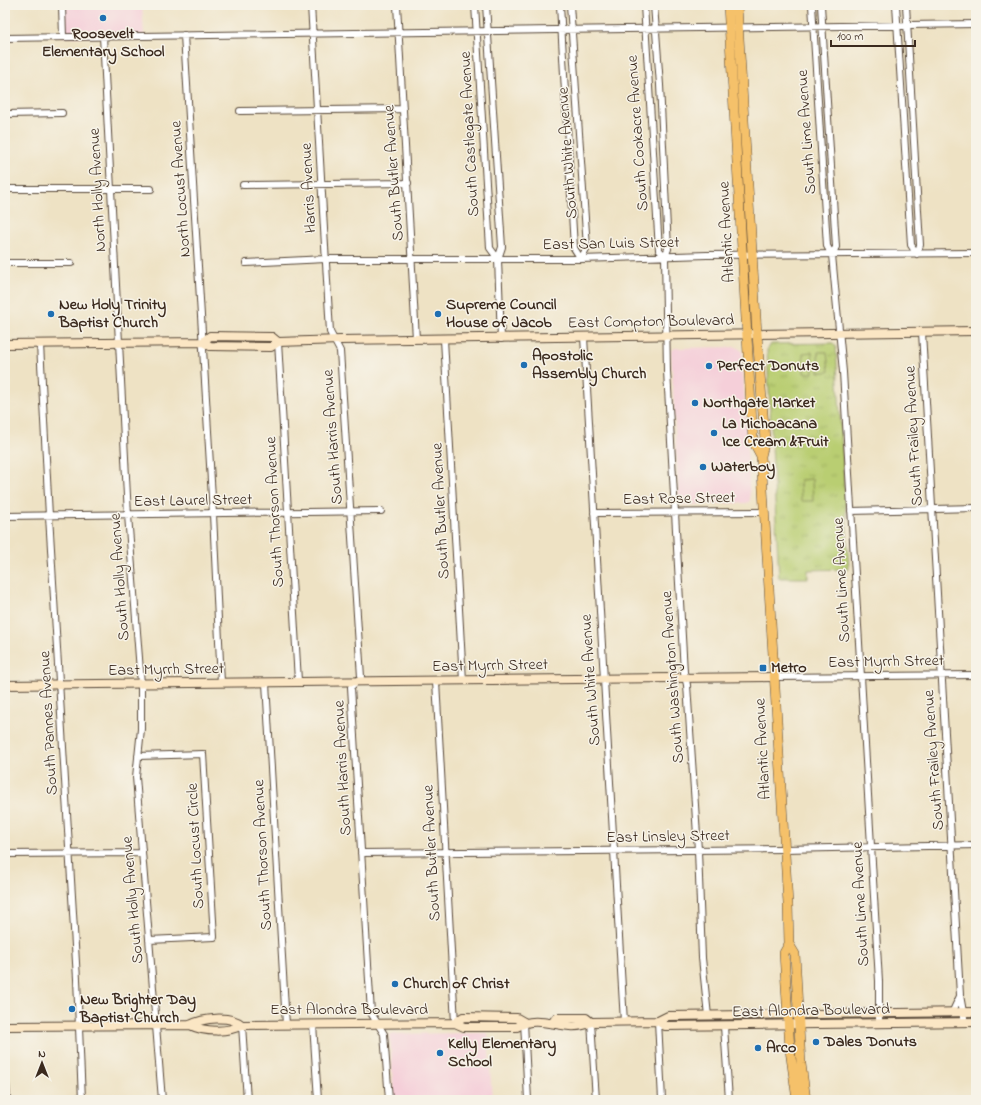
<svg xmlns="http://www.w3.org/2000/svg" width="981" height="1105" font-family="'Indie Flower',sans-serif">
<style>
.built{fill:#f5cfd9}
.park{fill:url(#park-tufts);stroke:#7a7c48}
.garden{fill:#b9ce72;stroke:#7a7c48}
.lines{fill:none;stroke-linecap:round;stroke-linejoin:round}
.street-casing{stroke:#564637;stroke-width:8}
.secondary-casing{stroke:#564637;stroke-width:10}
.primary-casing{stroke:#564637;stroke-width:10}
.street{stroke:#fff;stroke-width:6}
.secondary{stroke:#fbe6c4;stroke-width:8}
.primary{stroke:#f5c16b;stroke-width:9}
.poi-dot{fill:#1f6fb2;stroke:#f7f3e8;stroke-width:1.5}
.labels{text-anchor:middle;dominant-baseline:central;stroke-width:3;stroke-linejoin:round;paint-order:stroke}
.poi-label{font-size:16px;font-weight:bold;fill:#3b2a1e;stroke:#f7f3e8;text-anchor:start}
.street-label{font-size:16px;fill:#3b2a1e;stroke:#f7f3e8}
</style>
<defs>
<pattern id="park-tufts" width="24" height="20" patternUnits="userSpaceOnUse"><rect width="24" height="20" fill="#b9ce72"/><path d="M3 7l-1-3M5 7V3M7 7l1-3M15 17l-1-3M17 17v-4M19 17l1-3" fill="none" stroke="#a0b162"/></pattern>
</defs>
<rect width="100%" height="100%" fill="#f7f3e8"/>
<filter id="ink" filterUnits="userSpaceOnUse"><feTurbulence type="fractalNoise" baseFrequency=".025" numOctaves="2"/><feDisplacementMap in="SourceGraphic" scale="8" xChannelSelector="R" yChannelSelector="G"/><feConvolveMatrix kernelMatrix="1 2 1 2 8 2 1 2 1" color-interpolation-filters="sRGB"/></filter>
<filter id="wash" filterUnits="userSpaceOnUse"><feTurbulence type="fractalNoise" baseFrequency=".012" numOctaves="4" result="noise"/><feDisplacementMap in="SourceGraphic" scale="16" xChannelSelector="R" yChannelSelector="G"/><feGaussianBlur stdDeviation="0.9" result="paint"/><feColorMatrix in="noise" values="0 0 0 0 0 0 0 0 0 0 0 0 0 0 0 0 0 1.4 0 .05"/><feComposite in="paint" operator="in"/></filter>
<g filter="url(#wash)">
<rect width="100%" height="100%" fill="#eee2c4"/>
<path class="built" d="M62,5H142L144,36L63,37Z
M737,347L742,351L750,501L746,503L679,505L671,351L675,348Z
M488,1033L492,1100H394L390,1034Z"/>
<path class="park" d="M833,343L836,347L849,569L808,570V578H779L767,350L771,344Z"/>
<path class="garden" d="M812,352L813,373H804L803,353Z
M818,352H827L829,372H819Z
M812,479L813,501H801L800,480Z"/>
</g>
<g filter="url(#ink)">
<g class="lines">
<defs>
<path id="street" d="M62,5L63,37
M311,5L330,332L340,351L361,677L351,687L371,1013L384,1034L389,1100
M397,5L416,339
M475,5L490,248L498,259
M486,5L502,247L498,259L501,339
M560,5L574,248L581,259
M570,5L587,247L581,259
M644,5L659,250L665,256
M654,5L660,85L668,249L665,256L667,371L684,672L687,685L698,850L702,958L708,1016
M812,5L827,246L832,255L843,372L879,981V1024
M821,5L836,247L832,255
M896,5L911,245L917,254
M906,5L920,245L917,254
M184,35L213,514L221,683
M103,36L128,515L141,684V729L136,777L162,1100
M5,38L976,24
M240,111L403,109
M5,114L62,113
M243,185L408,183
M5,189H151
M5,263H71
M246,263L326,259H581L707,255L976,253
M922,332L960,995L965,1023
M584,337L624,1022
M444,339L463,681
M278,342L298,681
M40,344L49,516L77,979L82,1100
M851,511L976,508
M594,513L765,512
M5,516L381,511
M774,677L976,675
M436,681L455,1023
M266,683L286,1025
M138,756L203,754L214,937L149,940
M361,853L784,849L976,845
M5,854L142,853
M952,1013L960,996
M658,1021L662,1100
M524,1022L528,1100
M591,1022L596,1100
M313,1024L318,1100
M242,1025L247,1100
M724,1026L729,1100
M5,1065L7,1100"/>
<path id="secondary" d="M203,342L210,336L272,337L278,342
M5,344L203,342L210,346L271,347L278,342L340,340L976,331
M5,685L774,677
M658,1021L665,1026L976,1022
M553,1022L556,1018H586L591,1022
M455,1023L463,1017L517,1018L524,1022
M190,1025C204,1032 228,1033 242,1025L455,1023L464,1027H517C540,1012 567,1035 591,1022L658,1021L668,1016L976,1012
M5,1026L190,1025C203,1018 230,1015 242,1025"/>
<path id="primary" d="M728,5L753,441L761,456
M737,5L757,334L765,440L761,456L788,904L789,944L784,953L790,1050L797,1100
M789,944L795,954L801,1064L806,1100"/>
</defs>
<use href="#street" class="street-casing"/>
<use href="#secondary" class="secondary-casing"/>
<use href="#primary" class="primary-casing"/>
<use href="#street" class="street"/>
<use href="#secondary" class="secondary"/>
<use href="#primary" class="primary"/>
</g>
</g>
<g class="poi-dot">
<circle cx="103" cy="18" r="4"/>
<circle cx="51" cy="314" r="4"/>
<circle cx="438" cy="314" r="4"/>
<circle cx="524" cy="365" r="4"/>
<circle cx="709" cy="366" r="4"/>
<circle cx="695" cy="403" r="4"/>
<circle cx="714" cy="433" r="4"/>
<circle cx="703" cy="467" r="4"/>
<rect x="759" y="664" width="8" height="8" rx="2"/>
<circle cx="395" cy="984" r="4"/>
<circle cx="72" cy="1009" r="4"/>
<circle cx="816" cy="1042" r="4"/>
<circle cx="758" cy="1048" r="4"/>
<circle cx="440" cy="1053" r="4"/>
</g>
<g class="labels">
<g class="poi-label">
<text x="103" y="34" text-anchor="middle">Roosevelt<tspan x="103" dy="18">Elementary School</tspan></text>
<text x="59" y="305">New Holy Trinity<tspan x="59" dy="18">Baptist Church</tspan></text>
<text x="446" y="305">Supreme Council<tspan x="446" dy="18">House of Jacob</tspan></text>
<text x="532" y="356">Apostolic<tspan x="532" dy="18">Assembly Church</tspan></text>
<text x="717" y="366">Perfect Donuts</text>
<text x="703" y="403">Northgate Market</text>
<text x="722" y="424">La Michoacana<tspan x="722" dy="18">Ice Cream &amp;Fruit</tspan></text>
<text x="711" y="467">Waterboy</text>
<text x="771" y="668">Metro</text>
<text x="403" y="984">Church of Christ</text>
<text x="80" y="1000">New Brighter Day<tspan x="80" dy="18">Baptist Church</tspan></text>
<text x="824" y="1042">Dales Donuts</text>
<text x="448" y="1044">Kelly Elementary<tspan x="448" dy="18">School</tspan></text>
<text x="766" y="1048">Arco</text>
</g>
<g class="street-label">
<text transform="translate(807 132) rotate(-94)">South Lime Avenue</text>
<text transform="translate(638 133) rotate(-94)">South Cookacre Avenue</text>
<text transform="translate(470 134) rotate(-93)">South Castlegate Avenue</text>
<text transform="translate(568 153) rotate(-94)">South White Avenue</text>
<text transform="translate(394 173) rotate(-94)">South Butler Avenue</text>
<text transform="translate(309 188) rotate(-93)">Harris Avenue</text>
<text transform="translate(181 189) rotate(-94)">North Locust Avenue</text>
<text transform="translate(98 190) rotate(-93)">North Holly Avenue</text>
<text transform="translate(727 232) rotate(-93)">Atlantic Avenue</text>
<text transform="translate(611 244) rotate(-1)">East San Luis Street</text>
<text transform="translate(651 322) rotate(-1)">East Compton Boulevard</text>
<text transform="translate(914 436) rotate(-93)">South Frailey Avenue</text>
<text transform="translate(333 437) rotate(-94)">South Harris Avenue</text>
<text transform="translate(679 499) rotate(-1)">East Rose Street</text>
<text transform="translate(193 501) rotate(-1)">East Laurel Street</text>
<text transform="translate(441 511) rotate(-93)">South Butler Avenue</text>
<text transform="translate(275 512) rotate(-93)">South Thorson Avenue</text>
<text transform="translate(120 577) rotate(-94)">South Holly Avenue</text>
<text transform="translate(842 580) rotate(-93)">South Lime Avenue</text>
<text transform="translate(886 662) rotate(-1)">East Myrrh Street</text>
<text transform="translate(490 666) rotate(-1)">East Myrrh Street</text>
<text transform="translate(166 670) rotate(-1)">East Myrrh Street</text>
<text transform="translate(673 677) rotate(-94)">South Washington Avenue</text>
<text transform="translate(591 680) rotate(-94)">South White Avenue</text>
<text transform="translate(49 723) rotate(-93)">South Pannes Avenue</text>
<text transform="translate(763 749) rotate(-93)">Atlantic Avenue</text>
<text transform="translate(934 760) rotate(-94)">South Frailey Avenue</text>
<text transform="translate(343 768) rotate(-93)">South Harris Avenue</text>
<text transform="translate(668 837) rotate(-1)">East Linsley Street</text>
<text transform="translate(196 846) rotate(-93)">South Locust Circle</text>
<text transform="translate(432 853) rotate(-93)">South Butler Avenue</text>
<text transform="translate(263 855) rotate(-93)">South Thorson Avenue</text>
<text transform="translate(133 900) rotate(-95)">South Holly Avenue</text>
<text transform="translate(861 904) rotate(-93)">South Lime Avenue</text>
<text x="349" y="1010">East Alondra Boulevard</text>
<text transform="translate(811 1011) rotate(-1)">East Alondra Boulevard</text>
</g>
</g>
<rect width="981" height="1105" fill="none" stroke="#f7f3e8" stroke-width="20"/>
<g transform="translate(42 1063)" stroke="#f7f3e8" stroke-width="3" paint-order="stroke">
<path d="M0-3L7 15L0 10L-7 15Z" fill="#3b2a1e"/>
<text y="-6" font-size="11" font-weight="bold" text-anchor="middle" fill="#3b2a1e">N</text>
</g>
<path d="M831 40v6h84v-6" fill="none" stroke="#3b2a1e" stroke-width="2"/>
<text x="837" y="40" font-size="12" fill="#3b2a1e" stroke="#f7f3e8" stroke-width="3" paint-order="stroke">100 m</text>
</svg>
